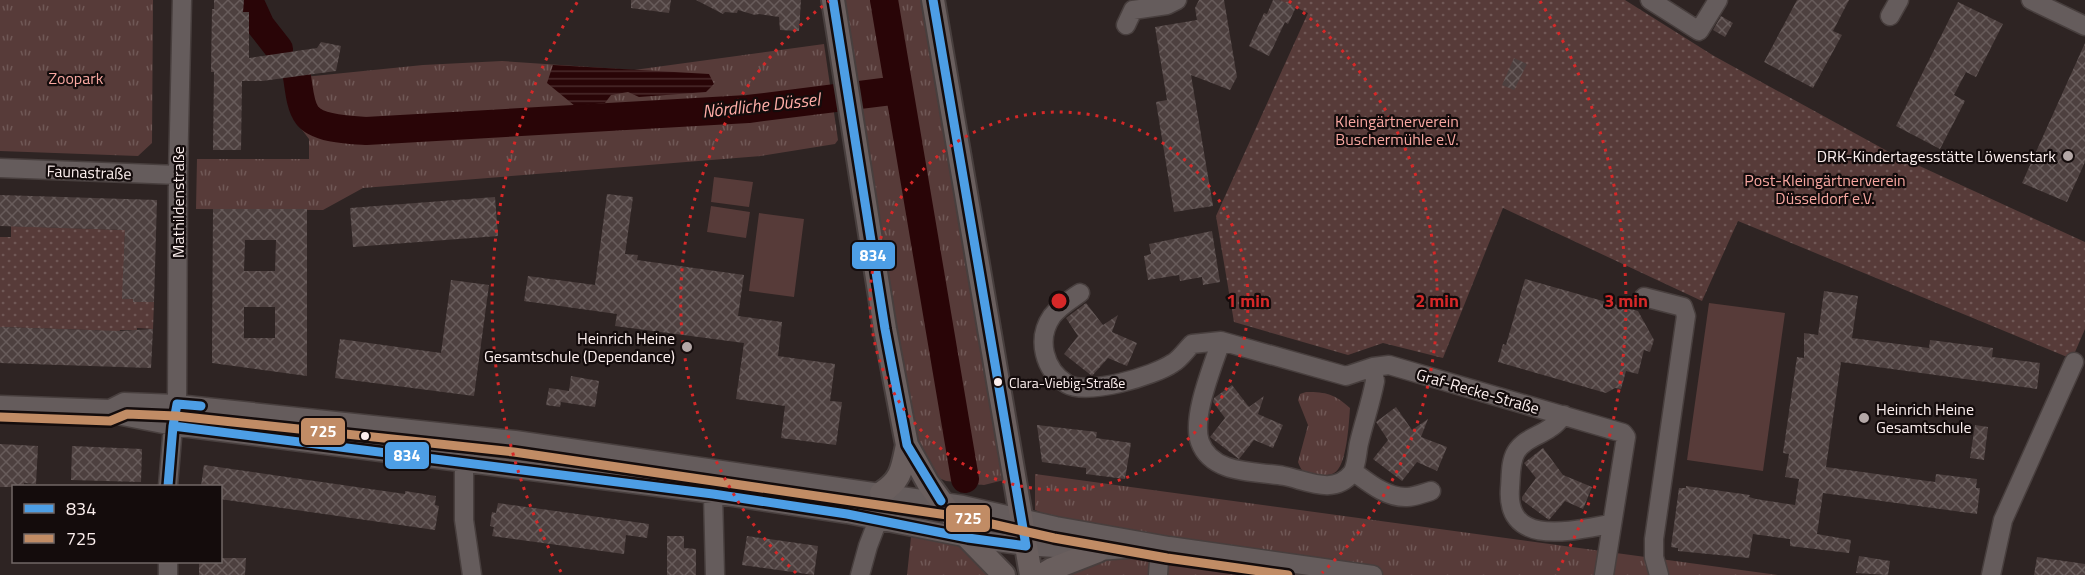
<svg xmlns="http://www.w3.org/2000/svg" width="2085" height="575" font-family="'Titillium Web',sans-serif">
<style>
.grass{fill:url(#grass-tufts)}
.garden{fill:url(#garden-dots)}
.pitch{fill:#573b39}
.water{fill:url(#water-rules)}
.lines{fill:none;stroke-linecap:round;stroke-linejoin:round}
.river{stroke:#290507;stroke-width:28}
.building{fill:url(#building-cross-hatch);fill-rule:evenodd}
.minor-casing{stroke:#483f3e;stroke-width:21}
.major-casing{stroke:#483f3e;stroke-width:26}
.minor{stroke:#655c5c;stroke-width:18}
.major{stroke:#6a5f5e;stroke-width:22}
.bus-1-casing{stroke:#140c0c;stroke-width:14}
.bus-2-casing{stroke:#140c0c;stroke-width:14}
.bus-1{stroke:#4d9ee5;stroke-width:9}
.bus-2{stroke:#c18c65;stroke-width:9}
.ring{fill:none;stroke:#d62828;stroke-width:3;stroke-dasharray:3 6}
.poi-dot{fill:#b4a8a7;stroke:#140c0c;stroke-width:2}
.bus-dot{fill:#fcefee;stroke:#140c0c;stroke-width:2}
.labels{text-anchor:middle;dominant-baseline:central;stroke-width:4.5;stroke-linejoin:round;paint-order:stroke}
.bus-label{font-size:14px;fill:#fcefee;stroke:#140c0c;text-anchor:start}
.park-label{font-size:16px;fill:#f8a7a1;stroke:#140c0c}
.poi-label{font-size:16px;fill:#fcefee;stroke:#140c0c;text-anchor:end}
.street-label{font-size:16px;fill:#fcefee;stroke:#140c0c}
.water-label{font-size:18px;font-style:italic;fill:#ffada7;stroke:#140c0c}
.centre{fill:#d62828;stroke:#140c0c;stroke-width:3}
.ring-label{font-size:18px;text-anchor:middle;font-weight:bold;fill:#d62828;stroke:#140c0c;stroke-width:4.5;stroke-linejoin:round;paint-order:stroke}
.line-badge{stroke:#140c0c;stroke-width:2}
.badge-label{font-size:16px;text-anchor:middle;font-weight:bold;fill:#fff}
</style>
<defs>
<pattern id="grass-tufts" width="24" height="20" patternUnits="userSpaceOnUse" patternTransform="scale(1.5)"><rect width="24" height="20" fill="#573b39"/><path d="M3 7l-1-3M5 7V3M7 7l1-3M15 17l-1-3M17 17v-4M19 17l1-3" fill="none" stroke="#705856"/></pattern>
<pattern id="garden-dots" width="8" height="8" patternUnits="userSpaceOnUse" patternTransform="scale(1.5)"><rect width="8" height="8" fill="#573b39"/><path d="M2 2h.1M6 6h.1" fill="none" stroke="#705856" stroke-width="1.8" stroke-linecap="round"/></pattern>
<pattern id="water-rules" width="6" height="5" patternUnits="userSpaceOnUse" patternTransform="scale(1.5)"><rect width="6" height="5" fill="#290507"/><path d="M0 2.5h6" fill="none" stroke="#492a2b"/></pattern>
<pattern id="building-cross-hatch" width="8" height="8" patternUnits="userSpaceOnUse" patternTransform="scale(1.5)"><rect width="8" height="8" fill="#4d403f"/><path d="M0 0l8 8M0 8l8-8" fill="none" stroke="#685c5b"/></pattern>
</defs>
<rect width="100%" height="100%" fill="#2e2423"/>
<path class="grass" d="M0,0H153L152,143L138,156L0,151Z
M836,0H930L1004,480L984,485L946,481L934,476L913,443Z
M824,44L838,140L835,144L761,156L363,188L323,210L196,209L197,159H309V139L293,118L284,79L423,65L502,61L634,70Z
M1306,392C1327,392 1334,394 1350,408C1349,421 1347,467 1334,473C1329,476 1321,475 1315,476C1306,476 1301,471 1298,462L1308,425L1298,400L1300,394Z
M197,415L287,423L446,443L449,447L445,454L196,420L194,417Z
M482,448L933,508L942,519L482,458L478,455L479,450Z
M1035,474L1778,575H1059L1093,561L1105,528L1057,519L1035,510Z
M911,537L949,543L967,549L993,575H907Z"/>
<path class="garden" d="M1279,0H1625L1714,56L1889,152L2085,242V329L2072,359L1738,221L1702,301L1503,208L1443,358L1383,343L1348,355L1234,322L1216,216L1308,13Z
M11,226L125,230L123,298L133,299L134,302H154L153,329L137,328V334L131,330H120L119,333L95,330L94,333L88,330L0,327V237H11Z"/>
<path class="pitch" d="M714,177L753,182L749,207L711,202Z
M711,206L750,212L746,238L707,232Z
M759,213L804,219L794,297L749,291Z
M1709,303L1785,313L1763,471L1687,460Z"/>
<path class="water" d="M553,65L709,74L714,84L706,92L639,97L628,92L611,95L605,103L575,106L547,83Z"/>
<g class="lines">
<path class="river" d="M249,0L261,26L279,49
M884,0L965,479
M297,77C299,88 300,106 307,115C317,129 350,130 366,131L748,109L899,90"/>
</g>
<path class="building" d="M214,0H244L243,12H249V58L317,48L321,42L341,46L336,71L262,81H242L241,150H213L214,72H211L212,9H214Z
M631,0H671L669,13L631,8Z
M696,0H801L799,31L780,30L779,17L759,14L755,15L738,10L737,13L725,12L723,14Z
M1199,0H1224L1237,77L1230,90L1191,75L1213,206L1174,212L1156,102L1167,100L1155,27L1197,20L1195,8Z
M1273,0H1279L1296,7L1288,24L1285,22L1269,56L1249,46L1264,13L1267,14Z
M1797,0H1849L1833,31L1842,35L1813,88L1764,62Z
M1958,2L2003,24L1976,77L1966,72L1954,95L1965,101L1940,149L1896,126Z
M1721,16L1733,23L1725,37L1713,30Z
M2085,43V162L2067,202L2022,183Z
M1514,58L1527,64L1514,90L1502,85Z
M607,194L633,197L625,254L638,255L637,260L744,275L738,316L782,322L778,356L835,364L830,401L842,402L836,445L781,438L785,406L736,399L744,343L615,326L617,314L524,301L528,276L595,285Z
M0,195L157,200L154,302H133V299H122L125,230L0,226Z
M495,197L498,236L353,247L350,208Z
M213,209H307V376L212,363ZM245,240H276L275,271H244ZM244,307H275V338H244Z
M1212,231L1220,282L1203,285L1202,277L1180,281L1179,275L1148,280L1144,256L1151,254L1149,244Z
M1525,279L1638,311L1654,340L1650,352L1644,350L1638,374L1626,371L1621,389L1615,388L1606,393L1498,362L1503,344L1506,345Z
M451,280L489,285L474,396L335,378L340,339L441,353Z
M1824,291L1858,296L1852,338L1929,348L1930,340L1993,348L1992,357L2040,363L2037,389L1841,362L1826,467L1935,482L1936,474L1977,479L1976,488H1980L1977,514L1823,493L1817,534L1851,540L1849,553L1790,546V539L1753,534L1749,558L1678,551V548L1671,547L1679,488H1686V486L1750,495L1749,497L1756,499L1795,505L1799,479L1785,477L1789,454L1783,453L1797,357L1804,358V333L1818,335Z
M1086,303L1103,325L1118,315L1112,332L1137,343L1127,366L1108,358L1092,376L1064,354L1078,336L1066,318Z
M0,327L119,331L153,329L151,368L0,363Z
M571,376L599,381L595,407L561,402L560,407L546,405L549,388L569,391Z
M1232,385L1249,407L1264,396L1258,414L1283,425L1273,448L1254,440L1239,459L1210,437L1225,418L1213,402L1214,398Z
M1396,407L1412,430L1428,419L1421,437L1447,447L1437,471L1417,462L1402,481L1373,459L1388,440L1376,422Z
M1037,425L1097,432L1096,438L1131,443L1125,479L1086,474V468L1042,462Z
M1975,425L1988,427L1984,460L1970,458Z
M0,444L38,446L36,484L24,483V486L14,487H0Z
M72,446L142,449L141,482L71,480Z
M1543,448L1563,475L1592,487L1583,509L1565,501L1549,520L1522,500V497L1536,478L1524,463Z
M204,465L405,494V491L436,496L435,505L439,506L435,530L220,499V486H201Z
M498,503L649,524L647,538L626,535L624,554L492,536L494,527L490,526L492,512L496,513Z
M667,536H684V548L696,549V575H667Z
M747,536L818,546L814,575L742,565Z
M1859,556L1890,561L1888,575L1856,573Z
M2037,557L2085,564V575H2034Z
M220,558H246L245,575H199V561H220Z"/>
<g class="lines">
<defs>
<path id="minor" d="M1650,0L1699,31L1718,0
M2031,0L2085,26
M1890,16L1899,0
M1126,25L1133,10L1167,5L1177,0
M0,168L178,175
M1080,293C1070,300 1060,306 1052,316C1036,339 1044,370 1067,384C1087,396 1154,376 1173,363C1180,359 1186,350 1192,344L1221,341L1346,376L1373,367L1389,365L1623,433L1626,437L1604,575
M1644,297L1683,307L1686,316L1654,539V557L1659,575
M1221,341C1213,366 1191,417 1200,442C1212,475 1256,471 1284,476C1306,480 1334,496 1352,473C1357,466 1357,451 1359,443C1364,422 1371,402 1375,381L1373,367
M0,405L110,409L122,416L173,426L713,494L847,514L968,538L1026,546L1098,551L1140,548
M110,409L124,402L177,404L515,440L963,505L1056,526L1169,546L1373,575
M1564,415C1559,420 1556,425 1550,428C1539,436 1524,439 1516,452C1510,462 1511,477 1510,488C1505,549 1575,530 1611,524
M467,435L464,464V520L472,575
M1354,472C1369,483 1387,498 1407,497C1414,497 1424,493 1431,491
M168,486L173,426L177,404L178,175L182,0
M713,494L715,575
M168,562V575
M860,575L868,546L878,520
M1158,575L1160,547
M1991,575L2003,520L2074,362"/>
<path id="major" d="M833,0L885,329L907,445L928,483L968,538L1004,575
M933,0L1031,575
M881,493C902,480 902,468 907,445
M1042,575L1052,569L1098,551"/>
</defs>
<use href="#minor" class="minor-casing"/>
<use href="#major" class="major-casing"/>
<use href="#minor" class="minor"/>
<use href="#major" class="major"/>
<defs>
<path id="bus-1" d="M833,0L885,329L907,445L941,501
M173,426L713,494L847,514L968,538L1026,546L933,0
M168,486L173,426L177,404L201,406"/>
<path id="bus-2" d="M0,417L110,421L127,414L176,416L514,452L961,517L1054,538L1167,558L1288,575"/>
</defs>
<use href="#bus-1" class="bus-1-casing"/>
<use href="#bus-2" class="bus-2-casing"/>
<use href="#bus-1" class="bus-1"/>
<use href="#bus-2" class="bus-2"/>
</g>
<g class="ring">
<circle cx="1059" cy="301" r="189"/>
<path d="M796 573A378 378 0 0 1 829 1M1289 1A378 378 0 0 1 1322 573"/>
<path d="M561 572A567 567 0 0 1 578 1M1540 1A567 567 0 0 1 1557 572"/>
</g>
<g class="poi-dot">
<circle cx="2068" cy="156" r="6"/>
<circle cx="687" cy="347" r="6"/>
<circle cx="1864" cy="418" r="6"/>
</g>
<g class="bus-dot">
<circle cx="998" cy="382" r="5"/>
<circle cx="365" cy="436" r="5"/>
</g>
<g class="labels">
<g class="bus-label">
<text x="1009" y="382">Clara-Viebig-Straße</text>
</g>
<g class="park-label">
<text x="76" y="78">Zoopark</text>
<text x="1397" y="121">Kleingärtnerverein<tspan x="1397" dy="18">Buschermühle e.V.</tspan></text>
<text x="1825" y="180">Post-Kleingärtnerverein<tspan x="1825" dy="18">Düsseldorf e.V.</tspan></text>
</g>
<g class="poi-label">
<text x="2056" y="156">DRK-Kindertagesstätte Löwenstark</text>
<text x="675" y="338">Heinrich Heine<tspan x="675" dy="18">Gesamtschule (Dependance)</tspan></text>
<text x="1876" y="409" text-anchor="start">Heinrich Heine<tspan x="1876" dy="18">Gesamtschule</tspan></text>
</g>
<g class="street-label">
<text transform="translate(89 172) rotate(2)">Faunastraße</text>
<text transform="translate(178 202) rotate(-90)">Mathildenstraße</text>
<text transform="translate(1478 391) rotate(16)">Graf-Recke-Straße</text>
</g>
<g class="water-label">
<text transform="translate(761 105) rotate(-6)">Nördliche Düssel</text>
</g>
</g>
<circle cx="1059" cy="301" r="9" class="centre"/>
<g class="ring-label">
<text x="1248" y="307">1 min</text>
<text x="1437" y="307">2 min</text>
<text x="1626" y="307">3 min</text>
</g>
<g class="line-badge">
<rect x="851" y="241" width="45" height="29" rx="6" fill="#4d9ee5"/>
<rect x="300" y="417" width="46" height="29" rx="6" fill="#c18c65"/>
<rect x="384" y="441" width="46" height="29" rx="6" fill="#4d9ee5"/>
<rect x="945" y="504" width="46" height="29" rx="6" fill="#c18c65"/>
</g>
<g class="badge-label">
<text x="873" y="261">834</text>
<text x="323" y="437">725</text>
<text x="407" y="461">834</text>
<text x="968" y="524">725</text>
</g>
<rect x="12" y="485" width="210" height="78" fill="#140c0c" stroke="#716766" stroke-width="1.5"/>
<rect x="24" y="504" width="30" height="9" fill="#4d9ee5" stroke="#716766" stroke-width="1.5"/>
<text x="66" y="515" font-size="18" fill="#fcefee">834</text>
<rect x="24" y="534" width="30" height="9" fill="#c18c65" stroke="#716766" stroke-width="1.5"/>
<text x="66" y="545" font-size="18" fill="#fcefee">725</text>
</svg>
